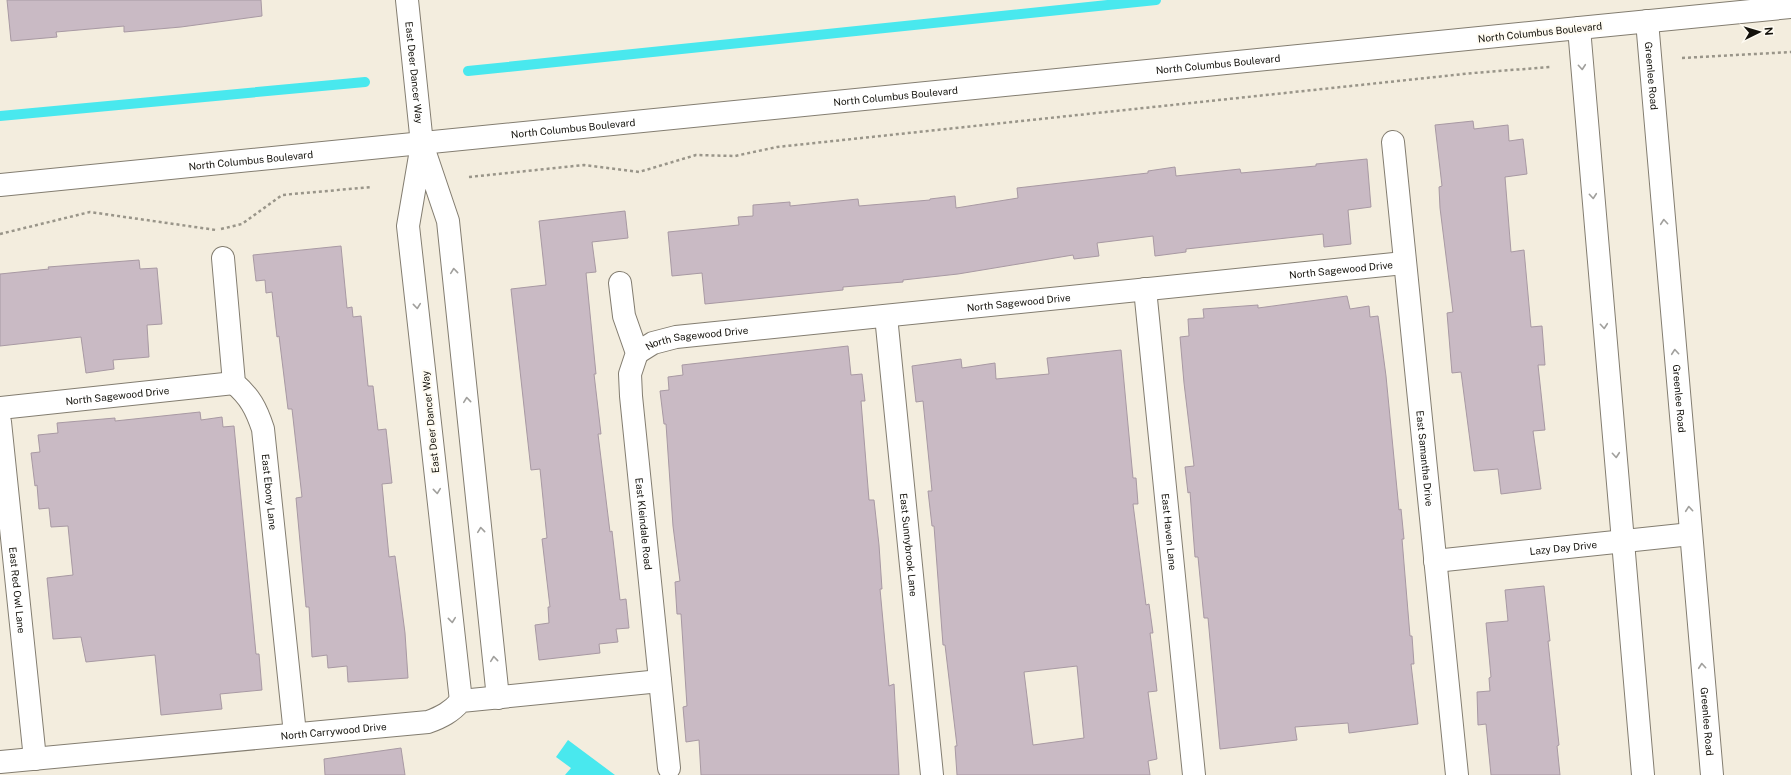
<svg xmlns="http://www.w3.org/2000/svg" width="1791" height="775" font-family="'Public Sans',sans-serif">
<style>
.water{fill:#49e8ee}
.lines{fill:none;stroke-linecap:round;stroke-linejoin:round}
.stream{stroke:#49e8ee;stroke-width:10}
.building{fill:#c9bac4;stroke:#a899a3;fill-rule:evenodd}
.minor-casing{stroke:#837d70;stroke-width:24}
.tertiary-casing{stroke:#837d70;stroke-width:24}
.path{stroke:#999589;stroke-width:2.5;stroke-dasharray:3 3;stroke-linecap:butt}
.minor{stroke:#fff;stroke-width:22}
.tertiary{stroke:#fff;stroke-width:22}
.oneway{stroke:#a1a09d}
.labels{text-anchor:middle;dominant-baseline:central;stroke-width:4;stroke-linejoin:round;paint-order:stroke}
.street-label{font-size:10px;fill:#13110b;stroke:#fefbf2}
</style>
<rect width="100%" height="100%" fill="#f3edde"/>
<path class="water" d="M568,740L615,775H565L571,768L556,757Z"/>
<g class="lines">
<path class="stream" d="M468,71L1156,0
M0,116L365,82"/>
</g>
<path class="building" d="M7,0H261L262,16L181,27L124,32V26L56,32L57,37L11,41Z
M1473,121L1474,129L1508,125L1509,141L1523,139L1527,174L1505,177L1511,252L1524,250L1531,327L1542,326L1545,365H1538L1545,430L1533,431L1541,489L1501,494L1498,469L1474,471L1461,372L1452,373L1447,313L1453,312L1440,208L1439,187L1442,186L1435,125Z
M1367,159L1371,207L1348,210L1351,244L1324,247L1323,234L1186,249V252L1155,256L1153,236L1097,243L1099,256L1074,259L1073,255L958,274L903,280V282L843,287V290L705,304L702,273L672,276L668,232L739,225L738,217L753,216V205L790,202V206L858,199L859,206L930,200V199L955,196L956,208L1018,198L1017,188L1148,173V171L1175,167L1176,176L1240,169L1241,173L1316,166V164Z
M625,211L628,238L592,242L596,272L586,273L596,374H594L601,434H598L610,532L612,531L620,600L626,599L629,628L616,629L618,642L599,644L600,653L539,660L535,625L549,623L548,607H550L542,539L547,538L540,469L531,470L511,289L546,285L539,221Z
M341,246L347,308L352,307L353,317L361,316L368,386H373L378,430L386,429L392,483L382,484L389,557L395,556L405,633L408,678L348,682L347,666L328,668L327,655L312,657L309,607H306L296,498L302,497L292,409H288L279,336L277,337L272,292L266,293L265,280L256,281L253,255Z
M139,260L140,269L157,268L162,324L147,325L149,357L113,360L114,369L86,373L81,337L0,346V274L49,269L48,267Z
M1347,296L1350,309L1369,306L1370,317L1378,316L1386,376L1399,510L1401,509L1404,539H1402L1410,636H1412L1414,664H1411L1418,724L1349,733L1348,723L1295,727L1297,740L1220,749L1208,618H1204L1198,557H1195L1190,492L1188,493L1185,467L1194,466L1184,383L1180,337L1189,336L1188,319L1204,318L1203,309L1258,305V308Z
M848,346L851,375L862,374L865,401H861L869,500H874L879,545L882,589H880L889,686L894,684L899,775H701L699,740L686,742L683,707L687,706L681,614H677L675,582L680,581L673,526L666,424H664L660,391L669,390L668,377L683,375L682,365Z
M1121,350L1133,478H1136L1138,504H1133L1146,605L1149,604L1153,633H1150L1157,691L1148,692L1157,759L1148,761L1150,775H957L955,746H957L945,645H943L934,526H932L928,491H932L923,401L916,402L912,366L961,359L962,368L995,363L996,379L1049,374L1047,358ZM1077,666L1084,738L1033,745L1024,672Z
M200,412L201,420L222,417L223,427L234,426L256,654H259L262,690L220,694L222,709L161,715L155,655L86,662L81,637L53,639L47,578L73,575L68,526L51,527L49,508L39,509L37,485L35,486L31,453L40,452L38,435L58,433L57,423L115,418V421Z
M1544,586L1550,641H1548L1559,745L1557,746L1560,775H1491L1486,724L1478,725L1477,692L1490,691L1489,678L1491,677L1486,623L1508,621L1505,590Z
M401,748L405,775H325L324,759Z"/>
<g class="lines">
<defs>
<g id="minor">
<path id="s1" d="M407,0L422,144"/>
<path id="s2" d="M1647,21L1712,775"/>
<path id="s3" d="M1393,142L1457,775"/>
<path id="s4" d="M223,258L234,383C250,397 256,408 263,429L295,734"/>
<path id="s5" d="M620,283L624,316L637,353L630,374L631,396L669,768"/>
<path id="s6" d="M1145,289L1194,775"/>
<path id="s7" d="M886,316L932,775"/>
<path id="s8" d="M637,353L653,343L676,337L1404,263"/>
<path id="s9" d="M0,408L234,383"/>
<path id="s10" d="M0,422L35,759"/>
<path id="s11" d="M1435,561L1691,534"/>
<path d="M461,701L408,226L422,144L448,221L498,698"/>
<path id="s12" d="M0,762L428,722C442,717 451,712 461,701L660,681"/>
<path d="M1643,775L1579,28L1791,7"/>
</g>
<g id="tertiary">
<path id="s13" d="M0,185L1579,28"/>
</g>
</defs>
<use href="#minor" class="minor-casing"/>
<use href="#tertiary" class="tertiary-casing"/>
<path class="path" d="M1682,58L1791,52
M469,177L584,165L639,172L696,155L735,156L777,147L1473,73L1550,67
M221,229L242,224L282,195L372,187
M0,234L90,212L216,230"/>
<use href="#minor" class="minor"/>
<use href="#tertiary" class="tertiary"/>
</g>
<defs><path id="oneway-chevron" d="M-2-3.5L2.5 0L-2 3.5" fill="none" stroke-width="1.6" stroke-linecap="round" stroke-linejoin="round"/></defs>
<g class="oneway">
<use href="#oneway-chevron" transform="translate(1582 67) rotate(85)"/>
<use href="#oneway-chevron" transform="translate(1593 196) rotate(85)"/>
<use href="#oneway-chevron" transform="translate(1664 222) rotate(-95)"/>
<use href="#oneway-chevron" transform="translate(454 271) rotate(-96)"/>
<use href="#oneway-chevron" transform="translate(417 306) rotate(84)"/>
<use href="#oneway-chevron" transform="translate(1604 326) rotate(85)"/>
<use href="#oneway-chevron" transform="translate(1675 352) rotate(-95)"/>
<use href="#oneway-chevron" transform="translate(467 400) rotate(-96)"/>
<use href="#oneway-chevron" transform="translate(1616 455) rotate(85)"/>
<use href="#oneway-chevron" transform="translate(437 491) rotate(84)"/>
<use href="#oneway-chevron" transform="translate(1689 509) rotate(-95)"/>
<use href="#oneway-chevron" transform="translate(481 530) rotate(-96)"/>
<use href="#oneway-chevron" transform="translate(452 620) rotate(84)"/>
<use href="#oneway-chevron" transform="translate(494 659) rotate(-96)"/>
<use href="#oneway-chevron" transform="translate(1702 666) rotate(-95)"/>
</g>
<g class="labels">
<g class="street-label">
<text transform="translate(1540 32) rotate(-6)">North Columbus Boulevard</text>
<text stroke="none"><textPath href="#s13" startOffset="1224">North Columbus Boulevard</textPath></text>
<text stroke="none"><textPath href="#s1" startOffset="73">East Deer Dancer Way</textPath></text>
<text stroke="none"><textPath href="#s2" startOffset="55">Greenlee Road</textPath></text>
<text stroke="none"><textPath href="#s13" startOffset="900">North Columbus Boulevard</textPath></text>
<text stroke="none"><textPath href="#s13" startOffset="576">North Columbus Boulevard</textPath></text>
<text stroke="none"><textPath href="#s13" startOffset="252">North Columbus Boulevard</textPath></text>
<text stroke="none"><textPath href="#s8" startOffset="711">North Sagewood Drive</textPath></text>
<text stroke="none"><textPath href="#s8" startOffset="387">North Sagewood Drive</textPath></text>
<text stroke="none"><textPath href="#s8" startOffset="63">North Sagewood Drive</textPath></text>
<text stroke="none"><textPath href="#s9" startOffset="118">North Sagewood Drive</textPath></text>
<text stroke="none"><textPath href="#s2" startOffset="379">Greenlee Road</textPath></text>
<text transform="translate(430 422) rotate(-96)">East Deer Dancer Way</text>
<text stroke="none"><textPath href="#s3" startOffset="318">East Samantha Drive</textPath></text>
<text stroke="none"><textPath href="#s4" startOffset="244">East Ebony Lane</textPath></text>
<text stroke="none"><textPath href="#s5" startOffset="245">East Kleindale Road</textPath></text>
<text stroke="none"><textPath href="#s6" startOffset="244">East Haven Lane</textPath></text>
<text stroke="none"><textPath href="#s7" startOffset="230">East Sunnybrook Lane</textPath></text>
<text stroke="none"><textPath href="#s11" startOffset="129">Lazy Day Drive</textPath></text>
<text stroke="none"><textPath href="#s10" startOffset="169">East Red Owl Lane</textPath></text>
<text stroke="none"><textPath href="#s2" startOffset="703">Greenlee Road</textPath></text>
<text stroke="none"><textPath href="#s12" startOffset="335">North Carrywood Drive</textPath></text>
</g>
</g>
<g transform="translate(1759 32) rotate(85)" stroke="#fefbf2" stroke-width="3" paint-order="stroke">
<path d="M0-3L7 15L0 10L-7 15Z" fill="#13110b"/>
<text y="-6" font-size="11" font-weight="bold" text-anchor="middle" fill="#13110b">N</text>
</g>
</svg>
